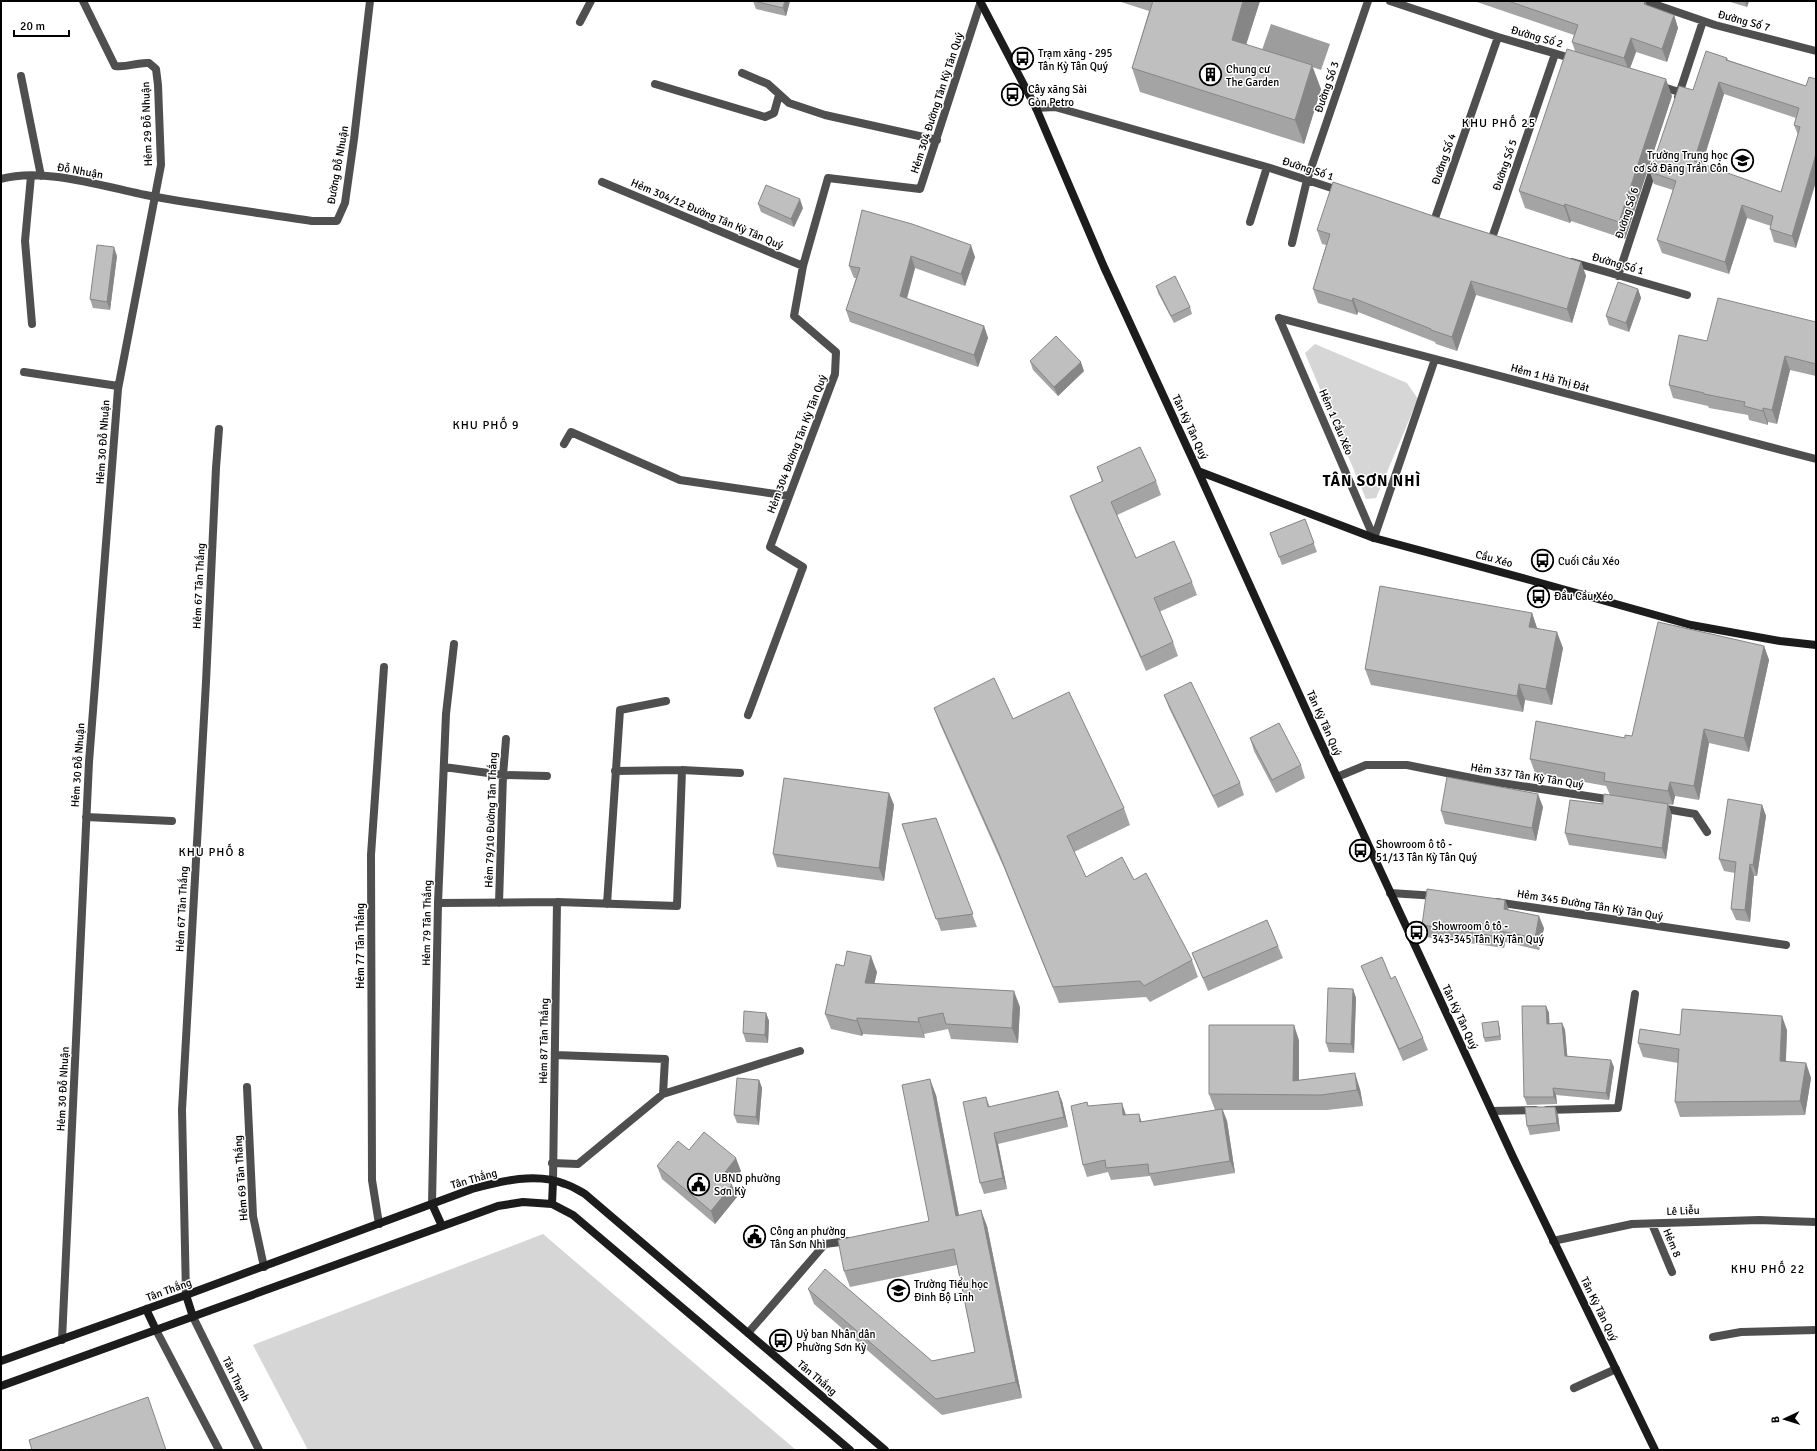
<svg xmlns="http://www.w3.org/2000/svg" width="1817" height="1451" font-family="Signika,sans-serif">
<style>
.green{fill:#d6d6d6}
.water{fill:#9d9d9d}
.lines{fill:none;stroke-linecap:round;stroke-linejoin:round}
.street{stroke:#4f4f4f;stroke-width:8}
.secondary{stroke:#1c1c1c;stroke-width:8}
.wall{fill:#a4a4a4;fill-rule:evenodd}
.shaded-wall{fill:#868686}
.building{fill:#bfbfbf;stroke:#868686;fill-rule:evenodd}
.labels{text-anchor:middle;dominant-baseline:central;stroke-width:3;stroke-linejoin:round;paint-order:stroke}
.street-label{font-size:11px;fill:#000;stroke:#fff}
.poi-label{font-size:11px;fill:#000;stroke:#fff;text-anchor:start}
.neighbourhood-label{font-size:12px;letter-spacing:1px;fill:#000;stroke:#fff}
.district-label{font-size:15px;font-weight:bold;letter-spacing:1px;fill:#000;stroke:#fff}
</style>
<rect width="100%" height="100%" fill="#fff"/>
<path class="green" d="M1315,344L1407,383L1418,399L1376,498L1366,499L1305,353Z
M543,1234L796,1450H308L253,1345Z"/>
<path class="water" d="M1271,24L1330,44L1321,70L1262,50Z"/>
<g class="lines">
<path class="street" d="M1390,1L1498,37L1574,59
M1645,1L1715,25L1816,51
M580,22L591,1
M742,73L768,84L789,103L825,115L937,140
M21,76L41,176
M655,84L765,117L774,113L779,95
M1660,86L1679,92
M1678,97L1703,21
M1036,108L1055,107L1267,167L1341,191
M31,176L25,241L32,324
M1,179C45,166 111,189 156,197C208,206 260,213 312,221H337L345,203L354,139L370,1
M602,182L803,266
M1434,221L1498,37
M1250,222L1267,167
M1492,238L1555,54
M1292,243L1307,180L1368,1
M1572,262L1687,295
M1618,276L1654,166
M1279,318L1816,459
M1279,318L1374,538
M24,372L118,386
M564,444L571,432L680,480L789,496
M1374,538L1435,359
M748,715L803,567L770,547L835,374L836,352L794,316L803,266L828,178L920,189L981,1
M444,767L503,775L547,776
M615,771L682,770L740,773
M1337,777L1366,765H1407L1482,780L1613,800
M1660,808L1695,814L1707,832
M86,817L172,821
M1390,893L1437,896
M1496,902L1786,945
M438,903L557,902L677,906L682,770
M499,903L503,775L506,739
M607,904L620,710L666,701
M555,1055L665,1059L663,1094
M247,1087L253,1216L264,1267
M1547,1110L1618,1108L1635,994
M1492,1111L1535,1110
M552,1163L578,1164L663,1094L800,1051
M553,1181L557,902
M432,1204L438,903L446,714L454,644
M379,1224L372,1180L371,855L384,667
M1652,1224L1672,1272
M1553,1241L1632,1224L1759,1220L1816,1222
M186,1295L182,1110L206,682L216,468L219,429
M193,1317L259,1450
M156,1330L219,1450
M748,1333L825,1244L848,1241
M1713,1337L1741,1332L1816,1330
M62,1340L89,762L118,389L161,165L158,85L156,69L149,63C137,62 127,68 115,66L83,1
M1574,1388L1616,1369"/>
<path class="secondary" d="M980,1L1036,108L1104,267L1198,471L1317,734L1513,1157L1655,1450
M1198,471L1374,538L1530,580L1691,625L1780,641L1816,645
M432,1204L442,1226
M552,1204L553,1181
M186,1295L193,1317
M146,1309L156,1330
M1,1361L186,1295L472,1189C501,1181 537,1172 565,1184C572,1186 578,1190 585,1194L885,1450
M1,1386L498,1206L523,1202L552,1204L573,1215L850,1450"/>
</g>
<path class="wall" d="M753,1H790L786,16L756,9Z
M1118,1H1260L1246,44L1321,89L1304,144L1140,92L1132,68L1149,11Z
M1474,1H1645L1647,6L1674,15L1678,28L1667,62L1636,52L1630,68L1672,96L1625,239L1571,221L1570,223L1525,208L1519,191L1575,51L1572,42L1574,35Z
M1727,1H1749L1747,7Z
M1727,58L1728,60L1806,86L1796,248L1774,242L1770,229L1771,226L1747,218L1729,274L1662,253L1657,240L1673,190L1654,184L1650,172L1693,90ZM1724,94L1796,118L1794,125L1798,135L1781,192L1702,164Z
M758,204L803,208L794,227L761,212Z
M862,210L975,257L965,286L915,268L907,299L984,326L988,338L978,367L850,322L846,310L856,278H854L849,266Z
M1436,217L1581,262L1586,276L1572,323L1476,295L1457,351L1436,344L1435,342L1358,312L1357,315L1318,303L1313,289L1326,245L1322,244L1317,230Z
M117,256L110,310L93,308L90,299Z
M1156,286L1190,307L1192,314L1174,323L1158,293Z
M1638,289L1641,298L1629,332L1609,325L1606,316Z
M1816,322V376L1790,370L1777,424L1768,422V425L1749,420L1748,415L1709,408L1708,406L1673,398L1669,385L1707,341Z
M1030,361L1084,371L1058,396L1033,370Z
M1097,467L1156,481L1161,495L1117,515L1136,558L1192,582L1197,595L1159,612L1173,642L1178,656L1146,671L1075,510L1070,496L1102,482Z
M1305,519L1317,552L1282,565L1270,533Z
M1532,613L1537,628L1563,648L1552,705L1525,700L1523,712L1371,685L1365,669Z
M1764,646L1769,660L1749,752L1709,743L1699,800L1675,796L1673,805L1610,795L1606,786L1535,773L1530,759L1632,736Z
M1164,695L1240,783L1244,795L1218,808L1169,708Z
M934,708L1013,719L1124,808L1130,825L1074,852L1086,877L1134,880L1192,960L1198,977L1150,1002L1146,997L1059,1003L1004,868L940,724Z
M1250,738L1301,765L1305,778L1276,793L1254,751Z
M889,793L894,805L884,881L777,867L773,854Z
M1603,804H1668L1672,816L1666,859L1569,845L1565,833Z
M1762,805L1766,816L1757,876H1754L1750,922L1736,920L1731,909L1735,873L1724,871L1719,859Z
M1543,807L1536,841L1445,824L1441,811Z
M936,818L977,927L941,931L902,824Z
M1505,900L1509,910L1544,928L1539,950L1505,942L1504,948L1426,937L1422,925Z
M1278,946L1283,958L1208,991L1197,965L1192,953Z
M844,966L877,972L874,984L1020,1007L1018,1043L951,1039L948,1029L924,1034L925,1038L863,1034L862,1036L831,1029L825,1014Z
M1361,966L1391,979L1423,1038L1428,1050L1403,1061L1366,978Z
M1353,989L1356,998L1354,1053L1329,1052L1326,1043Z
M1546,1006L1549,1013V1024L1562,1023L1565,1030L1567,1056L1614,1067L1609,1100L1556,1095L1557,1104L1527,1105L1524,1097Z
M766,1013L769,1021L768,1043L746,1042L743,1033Z
M1498,1021L1499,1025L1501,1040L1485,1042L1484,1038Z
M1787,1030L1786,1062L1806,1063L1811,1078L1805,1115L1680,1117L1675,1102L1678,1063L1643,1057L1638,1043L1680,1035Z
M1299,1040V1080L1360,1089L1363,1106L1327,1110H1223L1227,1121L1235,1173L1154,1186L1150,1176L1111,1180L1108,1172L1087,1177L1083,1165L1087,1102L1088,1106L1126,1115L1142,1122L1215,1110L1209,1094Z
M759,1080L762,1088L759,1125L737,1123L734,1115Z
M936,1095L959,1215L987,1226L1022,1398L942,1415L814,1304L808,1289L932,1361L975,1352L957,1265L850,1287L844,1271L929,1221Z
M986,1097L990,1107L1062,1101L1068,1127L998,1144L1007,1189L984,1194L980,1183Z
M1555,1107L1558,1115L1560,1131L1530,1135L1527,1126Z
M657,1166L741,1171L730,1184L737,1197L715,1224L662,1179Z"/>
<path class="shaded-wall" d="M785,1H790L786,16L783,8Z
M1243,1H1260L1240,64L1232,40Z
M1645,1L1650,13L1644,4Z
M1745,1H1749L1747,7Z
M1674,15L1678,28L1667,62L1662,49Z
M1631,38L1636,52L1629,71L1624,58Z
M1312,65L1321,89L1304,144L1295,120Z
M1666,79L1672,96L1625,239L1619,222Z
M1719,82L1724,94L1699,174L1694,161Z
M1816,154V182L1796,248L1792,236Z
M800,199L803,208L794,227L791,219Z
M1565,204L1571,221L1570,223L1564,206Z
M1742,205L1747,218L1729,274L1725,262Z
M971,245L975,257L965,286L961,274Z
M114,247L117,256L110,310L107,302Z
M911,256L915,268L904,308L900,296Z
M1581,262L1586,276L1572,323L1567,309Z
M1471,281L1476,295L1457,351L1452,337Z
M1638,289L1641,298L1629,332L1626,323Z
M1353,298L1358,312L1357,315L1352,301Z
M984,326L988,338L978,367L974,355Z
M1785,356L1790,370L1777,424L1772,410Z
M1081,362L1084,371L1058,396L1054,387Z
M1763,408L1768,422V425L1763,411Z
M1532,613L1537,628L1529,627Z
M1557,632L1563,648L1552,705L1546,689Z
M1764,646L1769,660L1749,752L1744,738Z
M1519,684L1525,700L1523,712L1517,696Z
M1704,729L1709,743L1699,800L1694,786Z
M1670,782L1675,796L1673,805L1668,791Z
M889,793L894,805L884,881L879,868Z
M1538,794L1543,807L1536,841L1532,828Z
M1668,804L1672,816L1666,859L1662,848Z
M1762,805L1766,816L1757,876L1753,865Z
M1750,864L1754,876L1750,922L1745,910Z
M1505,900L1509,912L1504,909Z
M1539,916L1544,928L1539,950L1535,938Z
M1500,931L1505,942L1504,948L1500,937Z
M871,956L877,972L871,999L865,983Z
M1353,989L1356,998L1354,1053L1351,1044Z
M1014,991L1020,1007L1018,1043L1012,1028Z
M1546,1006L1549,1013L1550,1032L1547,1024Z
M766,1013L769,1021L768,1043L765,1035Z
M1782,1016L1787,1030L1785,1076L1780,1061Z
M857,1018L863,1034L862,1036L857,1021Z
M918,1018L924,1034L925,1038L919,1022Z
M1498,1021L1499,1025L1501,1040L1500,1036Z
M1562,1023L1565,1030L1568,1063L1565,1056Z
M1294,1025L1299,1040V1095L1293,1081Z
M1611,1060L1614,1067L1609,1100L1606,1093Z
M1806,1063L1811,1078L1805,1115L1800,1101Z
M1355,1073L1360,1089L1363,1106L1357,1090Z
M930,1079L936,1095L962,1232L956,1216Z
M759,1080L762,1088L759,1125L756,1117Z
M1553,1088L1556,1095L1557,1104L1554,1097Z
M1058,1091L1062,1101L1068,1127L1064,1117Z
M1122,1103L1126,1115L1127,1127L1123,1115Z
M1555,1107L1558,1115L1560,1131L1557,1123Z
M1222,1109L1227,1121L1235,1173L1230,1161Z
M1139,1114L1143,1126L1140,1122Z
M994,1133L998,1144L1007,1189L1003,1178Z
M736,1158L741,1171L726,1189L722,1176Z
M732,1185L737,1197L715,1224L711,1211Z
M981,1210L987,1226L1022,1398L1016,1382Z"/>
<path class="building" d="M754,1H785L783,8Z
M1153,1H1243L1232,40L1312,65L1295,120L1132,68Z
M1508,1H1645L1644,4L1674,15L1662,49L1631,38L1624,58L1572,42L1578,25Z
M1567,49L1666,79L1619,222L1565,204L1564,206L1519,191Z
M1706,51L1727,58L1726,60L1806,86L1809,77L1816,79V154L1792,236L1770,229L1773,216L1742,205L1725,262L1657,240L1676,181L1650,172L1679,86L1693,90ZM1719,82L1799,108L1794,125L1800,127L1781,192L1694,161Z
M1333,182L1436,217L1581,262L1567,309L1471,281L1452,337L1431,330V329L1353,298L1352,301L1313,289L1330,234L1317,230Z
M766,185L800,199L791,219L758,204Z
M862,210L912,224L971,245L961,274L911,256L900,296L984,326L974,355L846,310L860,268L849,266Z
M97,245L114,247L107,302L90,299Z
M1175,276L1190,307L1171,316L1156,286Z
M1618,282L1638,289L1626,323L1606,316Z
M1718,298L1816,322V364L1785,356L1772,410L1763,408V411L1744,406L1745,402L1704,394V393L1669,385L1679,335L1707,341Z
M1056,336L1081,362L1054,387L1030,361Z
M1140,447L1156,481L1111,502L1136,558L1174,541L1192,582L1154,598L1173,642L1141,657L1070,496L1103,481L1097,467Z
M1305,519L1314,543L1279,557L1270,533Z
M1380,586L1532,613L1529,627L1557,632L1546,689L1519,684L1517,696L1365,669Z
M1658,622L1764,646L1744,738L1704,729L1694,786L1670,782L1668,791L1604,781L1605,773L1530,759L1536,721L1625,738V735L1632,736Z
M994,678L1013,719L1069,692L1124,808L1067,836L1086,877L1122,857L1134,880L1146,873L1192,960L1144,986L1140,981L1053,987L998,851L934,708Z
M1191,682L1240,783L1213,796L1164,695Z
M1279,723L1301,765L1272,780L1250,738Z
M1447,777L1538,794L1532,828L1441,811Z
M784,778L889,793L879,868L773,854Z
M1604,794L1668,804L1662,848L1565,833L1570,800L1603,804Z
M1728,799L1762,805L1753,865L1750,864L1745,910L1731,909L1736,862L1719,859Z
M936,818L973,914L936,919L902,824Z
M1427,889L1505,900L1504,909L1539,916L1535,938L1500,931V937L1422,925Z
M1267,920L1278,946L1203,978L1192,953Z
M847,951L871,956L865,983L1014,991L1012,1028L946,1024L943,1013L918,1018L919,1022L857,1018V1021L825,1014L836,964L844,966Z
M1382,957L1391,979L1395,976L1423,1038L1399,1049L1361,966Z
M1328,988L1353,989L1351,1044L1326,1043Z
M1522,1006H1546L1547,1024L1562,1023L1565,1056L1611,1060L1606,1093L1553,1088L1554,1097H1524Z
M1682,1009L1782,1016L1780,1061L1806,1063L1800,1101L1675,1102L1679,1049L1638,1043L1640,1029L1680,1035Z
M744,1011L766,1013L765,1035L743,1033Z
M1498,1021L1500,1036L1484,1038L1482,1023Z
M1209,1025H1294L1293,1081L1355,1073L1357,1090L1321,1095L1209,1094Z
M737,1078L759,1080L756,1117L734,1115Z
M930,1079L956,1216L981,1210L1016,1382L936,1399L808,1289L825,1269L932,1361L975,1352L954,1249L844,1271L838,1240L929,1221L902,1085Z
M1058,1091L1064,1117L994,1133L1003,1178L980,1183L963,1102L986,1097L988,1107Z
M1087,1102L1088,1106L1122,1103L1123,1115L1139,1114L1140,1122L1222,1109L1230,1161L1149,1174L1148,1164L1106,1168L1105,1160L1083,1165L1071,1106Z
M1525,1107H1555L1557,1123L1527,1126Z
M704,1132L736,1158L722,1176L732,1185L711,1211L657,1166L678,1141L689,1150Z
M148,1397L166,1450H32L29,1440Z"/>
<defs>
<symbol id="bus-ring" viewBox="-11 -11 22 22"><circle r="9.5" fill="#fff" stroke="#000" stroke-width="1.5"/><path d="M-5-6H5V4H4V6H2V4H-2V6H-4V4H-5ZM-3.5-4V0h7V-4ZM-3.5 1.2v1.5H-2V1.2ZM2 1.2v1.5H3.5V1.2Z" fill="#000"/></symbol>
<symbol id="building-ring" viewBox="-11 -11 22 22"><circle r="9.5" fill="#fff" stroke="#000" stroke-width="1.5"/><path d="M-4-6H4V6H1V3H-1V6H-4ZM-2.5-4.3h1.7v1.8h-1.7ZM.8-4.3h1.7v1.8H.8ZM-2.5-1h1.7V.8h-1.7ZM.8-1h1.7V.8H.8Z" fill="#000"/></symbol>
<symbol id="school-ring" viewBox="-11 -11 22 22"><circle r="9.5" fill="#fff" stroke="#000" stroke-width="1.5"/><path d="M0-5L7-2L0 1L-7-2ZM-4 1L0 2.5L4 1V4Q0 6-4 4Z" fill="#000"/></symbol>
<symbol id="civic-ring" viewBox="-11 -11 22 22"><circle r="9.5" fill="#fff" stroke="#000" stroke-width="1.5"/><path d="M-.6-6.5H3V-4.5H.6V-3L4-1V1h2V6H-6V1h2V-1L-.6-3ZM-1.2 2.5V6h2.4V2.5Z" fill="#000"/></symbol>
</defs>
<g fill-rule="evenodd">
<use href="#bus-ring" x="1010" y="46" width="25" height="25"/>
<use href="#building-ring" x="1198" y="62" width="25" height="25"/>
<use href="#bus-ring" x="1000" y="82" width="25" height="25"/>
<use href="#school-ring" x="1730" y="148" width="25" height="25"/>
<use href="#bus-ring" x="1530" y="548" width="25" height="25"/>
<use href="#bus-ring" x="1526" y="584" width="25" height="25"/>
<use href="#bus-ring" x="1348" y="838" width="25" height="25"/>
<use href="#bus-ring" x="1404" y="920" width="25" height="25"/>
<use href="#civic-ring" x="686" y="1172" width="25" height="25"/>
<use href="#civic-ring" x="742" y="1224" width="25" height="25"/>
<use href="#school-ring" x="886" y="1278" width="25" height="25"/>
<use href="#bus-ring" x="768" y="1328" width="25" height="25"/>
</g>
<g class="labels">
<g class="street-label">
<text transform="translate(1744 21) rotate(15)">Đường Số 7</text>
<text transform="translate(1537 37) rotate(16)">Đường Số 2</text>
<text transform="translate(1327 87) rotate(-71)">Đường Số 3</text>
<text transform="translate(937 103) rotate(-72)">Hẻm 304 Đường Tân Kỳ Tân Quý</text>
<text transform="translate(147 124) rotate(-92)">Hẻm 29 Đỗ Nhuận</text>
<text transform="translate(1444 159) rotate(-71)">Đường Số 4</text>
<text transform="translate(338 165) rotate(-80)">Đường Đỗ Nhuận</text>
<text transform="translate(1505 165) rotate(-71)">Đường Số 5</text>
<text transform="translate(1308 169) rotate(18)">Đường Số 1</text>
<text transform="translate(80 171) rotate(10)">Đỗ Nhuận</text>
<text transform="translate(1627 213) rotate(-72)">Đường Số 6</text>
<text transform="translate(707 214) rotate(23)">Hẻm 304/12 Đường Tân Kỳ Tân Quý</text>
<text transform="translate(1618 264) rotate(16)">Đường Số 1</text>
<text transform="translate(1550 378) rotate(15)">Hẻm 1 Hà Thị Đát</text>
<text transform="translate(1336 422) rotate(67)">Hẻm 1 Cầu Xéo</text>
<text transform="translate(1190 427) rotate(65)">Tân Kỳ Tân Quý</text>
<text transform="translate(103 442) rotate(-86)">Hẻm 30 Đỗ Nhuận</text>
<text transform="translate(797 444) rotate(-69)">Hẻm 304 Đường Tân Kỳ Tân Quý</text>
<text transform="translate(1494 559) rotate(15)">Cầu Xéo</text>
<text transform="translate(199 586) rotate(-87)">Hẻm 67 Tân Thắng</text>
<text transform="translate(1324 723) rotate(66)">Tân Kỳ Tân Quý</text>
<text transform="translate(78 765) rotate(-86)">Hẻm 30 Đỗ Nhuận</text>
<text transform="translate(1527 776) rotate(9)">Hẻm 337 Tân Kỳ Tân Quý</text>
<text transform="translate(491 820) rotate(-88)">Hẻm 79/10 Đường Tân Thắng</text>
<text transform="translate(1590 905) rotate(9)">Hẻm 345 Đường Tân Kỳ Tân Quý</text>
<text transform="translate(182 909) rotate(-87)">Hẻm 67 Tân Thắng</text>
<text transform="translate(427 923) rotate(-89)">Hẻm 79 Tân Thắng</text>
<text transform="translate(360 946) rotate(-90)">Hẻm 77 Tân Thắng</text>
<text transform="translate(1460 1017) rotate(65)">Tân Kỳ Tân Quý</text>
<text transform="translate(544 1041) rotate(-89)">Hẻm 87 Tân Thắng</text>
<text transform="translate(63 1089) rotate(-87)">Hẻm 30 Đỗ Nhuận</text>
<text transform="translate(241 1178) rotate(-94)">Hẻm 69 Tân Thắng</text>
<text transform="translate(474 1179) rotate(-16)">Tân Thắng</text>
<text transform="translate(1683 1211) rotate(-2)">Lê Liễu</text>
<text transform="translate(1672 1243) rotate(67)">Hẻm 8</text>
<text transform="translate(169 1290) rotate(-20)">Tân Thắng</text>
<text transform="translate(1599 1309) rotate(64)">Tân Kỳ Tân Quý</text>
<text transform="translate(817 1378) rotate(40)">Tân Thắng</text>
<text transform="translate(236 1379) rotate(64)">Tân Thạnh</text>
</g>
<g class="poi-label">
<text x="1038" y="53">Trạm xăng - 295<tspan x="1038" dy="13">Tân Kỳ Tân Quý</tspan></text>
<text x="1226" y="69">Chung cư<tspan x="1226" dy="13">The Garden</tspan></text>
<text x="1028" y="89">Cây xăng Sài<tspan x="1028" dy="13">Gòn Petro</tspan></text>
<text x="1728" y="155" text-anchor="end">Trường Trung học<tspan x="1728" dy="13">cơ sở Đặng Trần Côn</tspan></text>
<text x="1558" y="561">Cuối Cầu Xéo</text>
<text x="1554" y="596">Đầu Cầu Xéo</text>
<text x="1376" y="844">Showroom ô tô -<tspan x="1376" dy="13">51/13 Tân Kỳ Tân Quý</tspan></text>
<text x="1432" y="926">Showroom ô tô -<tspan x="1432" dy="13">343-345 Tân Kỳ Tân Quý</tspan></text>
<text x="714" y="1178">UBND phường<tspan x="714" dy="13">Sơn Kỳ</tspan></text>
<text x="770" y="1231">Công an phường<tspan x="770" dy="13">Tân Sơn Nhì</tspan></text>
<text x="914" y="1284">Trường Tiểu học<tspan x="914" dy="13">Đinh Bộ Lĩnh</tspan></text>
<text x="796" y="1334">Uỷ ban Nhân dân<tspan x="796" dy="13">Phường Sơn Kỳ</tspan></text>
</g>
<g class="neighbourhood-label">
<text x="1499" y="123">KHU PHỐ 25</text>
<text x="486" y="425">KHU PHỐ 9</text>
<text x="212" y="852">KHU PHỐ 8</text>
<text x="1768" y="1269">KHU PHỐ 22</text>
</g>
<g class="district-label">
<text x="1372" y="481">TÂN SƠN NHÌ</text>
</g>
</g>
<rect width="1817" height="1451" fill="none" stroke="#000000" stroke-width="4"/>
<g transform="translate(1785 1419) rotate(266)" stroke="#ffffff" stroke-width="3" paint-order="stroke">
<path d="M0-3L7 15L0 10L-7 15Z" fill="#000000"/>
<text y="-6" font-size="11" font-weight="bold" text-anchor="middle" fill="#000000">B</text>
</g>
<path d="M14 30v6h55v-6" fill="none" stroke="#000000" stroke-width="2"/>
<text x="20" y="30" font-size="12" fill="#000000" stroke="#ffffff" stroke-width="3" paint-order="stroke">20 m</text>
</svg>
